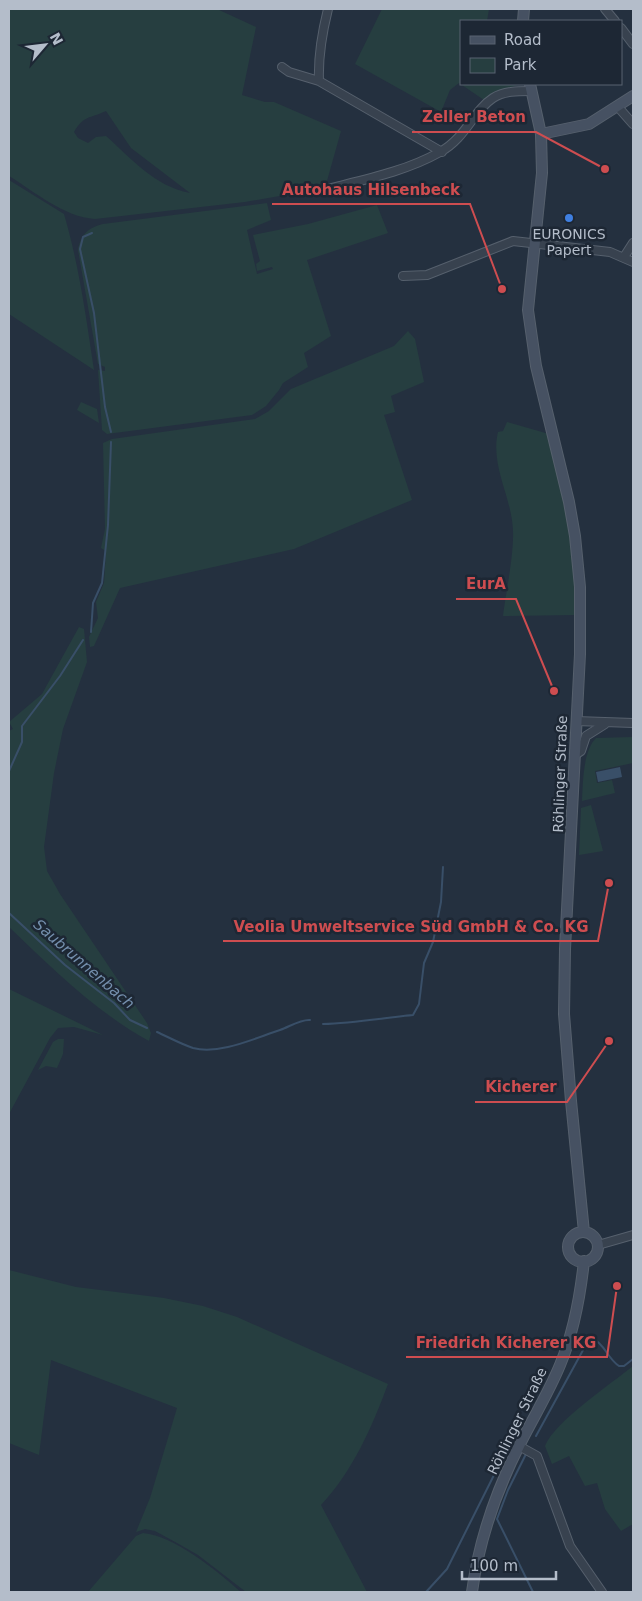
<svg xmlns="http://www.w3.org/2000/svg" width="642" height="1601" font-family="'DejaVu Sans',sans-serif">
<style>
.green{fill:#263e40;fill-rule:evenodd}
.water{fill:#394f68}
.lines{fill:none;stroke-linecap:round;stroke-linejoin:round}
.stream{stroke:#394f68;stroke-width:2}
.street-casing{stroke:#56606d;stroke-width:10}
.secondary-casing{stroke:#56606d;stroke-width:12}
.street{stroke:#38424f;stroke-width:8}
.secondary{stroke:#465162;stroke-width:10}
.shop-dot{fill:#3f7fe0;stroke:#1d2734;stroke-width:2}
.labels{text-anchor:middle;dominant-baseline:central;stroke-width:5;stroke-linejoin:round;paint-order:stroke}
.poi-label{font-size:14px;fill:#b4bdca;stroke:#1d2734}
.street-label{font-size:14px;fill:#b4bdca;stroke:#1d2734}
.water-label{font-size:15px;font-style:italic;fill:#748fad;stroke:#1d2734}
.leader{fill:none;stroke:#ce4d50;stroke-width:2}
.callout-dot{fill:#ce4d50;stroke:#1d2734;stroke-width:2}
.callout-label{font-size:15px;text-anchor:middle;font-weight:bold;fill:#ce4d50;stroke:#1d2734;stroke-width:5;stroke-linejoin:round;paint-order:stroke}
</style>
<rect width="100%" height="100%" fill="#24303f"/>
<path class="green" d="M9,9H217L256,27L242,95L265,102H274L341,131L325,188L245,202L95,219C64,217 35,192 9,176ZM106,111L131,148L190,193C154,186 132,159 106,136L96,137L88,143L78,138L74,132C84,115 89,119 106,111Z
M382,9H489L487,21H461V84H520L497,92L484,100L459,83L450,90L441,112L355,64Z
M9,180L64,214C79,265 86,317 94,370L9,314Z
M267,203L271,220L247,230L257,274L273,269L272,267L257,271L256,264L260,261L253,235L308,224L377,205L388,233L307,260L331,336L304,353L308,367L283,383L279,390L266,406L252,415L107,434L102,430L98,370L105,371V367L98,364L78,250C81,234 88,228 103,224Z
M408,331L415,339L424,382L391,396L395,412L384,415L412,500L294,549L120,588L94,646L90,647L89,637L98,618L96,602L104,583L106,551L101,548L105,529L103,443L112,439L255,419L269,411L291,389L394,346Z
M81,402L97,409L99,423L77,410Z
M507,422L549,434L567,513L575,571L576,615L503,616C506,592 514,554 513,531C512,497 490,466 498,432L503,431Z
M79,627L84,629L87,662L63,729L54,773L44,847L47,871L60,894L147,1023L151,1033L149,1041C96,1012 52,968 9,927V731L13,729L9,722L42,694Z
M633,737V763L595,771L597,783L612,780L615,793L582,801C583,782 583,751 596,738Z
M591,805L603,851L579,855L581,808Z
M9,989L103,1035L74,1027L58,1028L50,1038L9,1114Z
M58,1039H64L63,1054L57,1068L46,1066L38,1070L53,1042Z
M9,1270L76,1287L164,1298L203,1306L237,1317L388,1384C372,1427 353,1471 321,1505L367,1592H246L198,1555L177,1543L155,1531L145,1529L136,1532L150,1498L177,1408L51,1360L39,1455L9,1443Z
M633,1366V1524L621,1531L605,1509L597,1483L585,1486L569,1456L552,1464L545,1446C555,1421 611,1384 633,1366Z
M143,1533C175,1536 217,1571 241,1592H88L136,1536Z"/>
<path class="water" d="M620,767L622,777L598,782L596,772Z"/>
<g class="lines">
<path class="stream" d="M92,233L83,237L80,249L94,313L105,407L111,432
M91,632L93,603L102,583L108,525L111,442
M9,771L22,742V726L60,676L83,640
M9,913L65,965L114,1003L130,1020L147,1028
M323,1024C354,1023 382,1018 413,1015L419,1004L424,963L433,942L441,902L443,867
M157,1032C168,1037 181,1044 193,1048C220,1055 255,1038 280,1030C289,1027 301,1019 310,1020
M536,1436L588,1341L592,1338C605,1344 607,1358 619,1366H624L633,1359
M526,1454L508,1490L497,1519L533,1592
M93,1592H94
M426,1592L447,1569L507,1449"/>
<defs>
<path id="street" d="M328,9C322,33 318,56 319,81L442,152
M605,9L615,21
M621,28L633,44
M282,67L289,72L319,81
M618,107L633,124
M316,192C357,181 403,173 440,152C466,138 473,111 493,98C504,91 518,91 530,91
M624,257L633,243
M403,276L427,275L513,241L610,252L633,262
M576,721L633,723
M575,755L581,751L586,736L605,724
M598,1245L633,1235
M519,1446L537,1456L570,1546L602,1592"/>
<path id="secondary" d="M523,21L524,9
M530,84L541,134L542,173L528,310L536,366L569,502L575,536L580,587V654L565,949L564,1014L571,1101L584,1232
M541,134L589,124L633,96
M568 1247a15 15 0 1 1 30 0a15 15 0 1 1-30 0Z
M472,1592C479,1540 496,1491 520,1444C533,1418 549,1392 560,1365C574,1332 580,1298 584,1261"/>
</defs>
<use href="#street" class="street-casing"/>
<use href="#secondary" class="secondary-casing"/>
<use href="#street" class="street"/>
<use href="#secondary" class="secondary"/>
</g>
<circle class="shop-dot" cx="569" cy="218" r="5"/>
<g class="labels">
<g class="poi-label">
<text x="569" y="234">EURONICS<tspan x="569" dy="16">Papert</tspan></text>
</g>
<g class="street-label">
<text transform="translate(560 774) rotate(-88)">Röhlinger Straße</text>
<text transform="translate(517 1421) rotate(-64)">Röhlinger Straße</text>
</g>
<g class="water-label">
<text transform="translate(84 964) rotate(41)">Saubrunnenbach</text>
</g>
</g>
<path class="leader" d="M605 169L536 132H412M502 289L470 204H272M554 691L516 599H456M609 883L598 941H223M609 1041L567 1102H475M617 1286L607 1357H406"/>
<g class="callout-dot">
<circle cx="605" cy="169" r="5"/>
<circle cx="502" cy="289" r="5"/>
<circle cx="554" cy="691" r="5"/>
<circle cx="609" cy="883" r="5"/>
<circle cx="609" cy="1041" r="5"/>
<circle cx="617" cy="1286" r="5"/>
</g>
<g class="callout-label">
<text x="474" y="122">Zeller Beton</text>
<text x="371" y="195">Autohaus Hilsenbeck</text>
<text x="486" y="589">EurA</text>
<text x="411" y="932">Veolia Umweltservice Süd GmbH &amp; Co. KG</text>
<text x="521" y="1092">Kicherer</text>
<text x="506" y="1348">Friedrich Kicherer KG</text>
</g>
<rect width="642" height="1601" fill="none" stroke="#b4bdca" stroke-width="20"/>
<rect x="460" y="20" width="162" height="65" fill="#1d2734" stroke="#596370"/>
<rect x="470" y="36" width="25" height="8" fill="#465162" stroke="#596370"/>
<text x="504" y="45" font-size="15" fill="#b4bdca">Road</text>
<rect x="470" y="58" width="25" height="15" fill="#263e40" stroke="#596370"/>
<text x="504" y="70" font-size="15" fill="#b4bdca">Park</text>
<g transform="translate(45 45) rotate(62)" stroke="#1d2734" stroke-width="4" paint-order="stroke">
<path d="M0-4L9 19L0 12L-9 19Z" fill="#b4bdca"/>
<text y="-8" font-size="14" font-weight="bold" text-anchor="middle" fill="#b4bdca">N</text>
</g>
<path d="M462 1571v8h94v-8" fill="none" stroke="#b4bdca" stroke-width="2.5"/>
<text x="470" y="1571" font-size="15" fill="#b4bdca" stroke="#1d2734" stroke-width="4" paint-order="stroke">100 m</text>
</svg>
